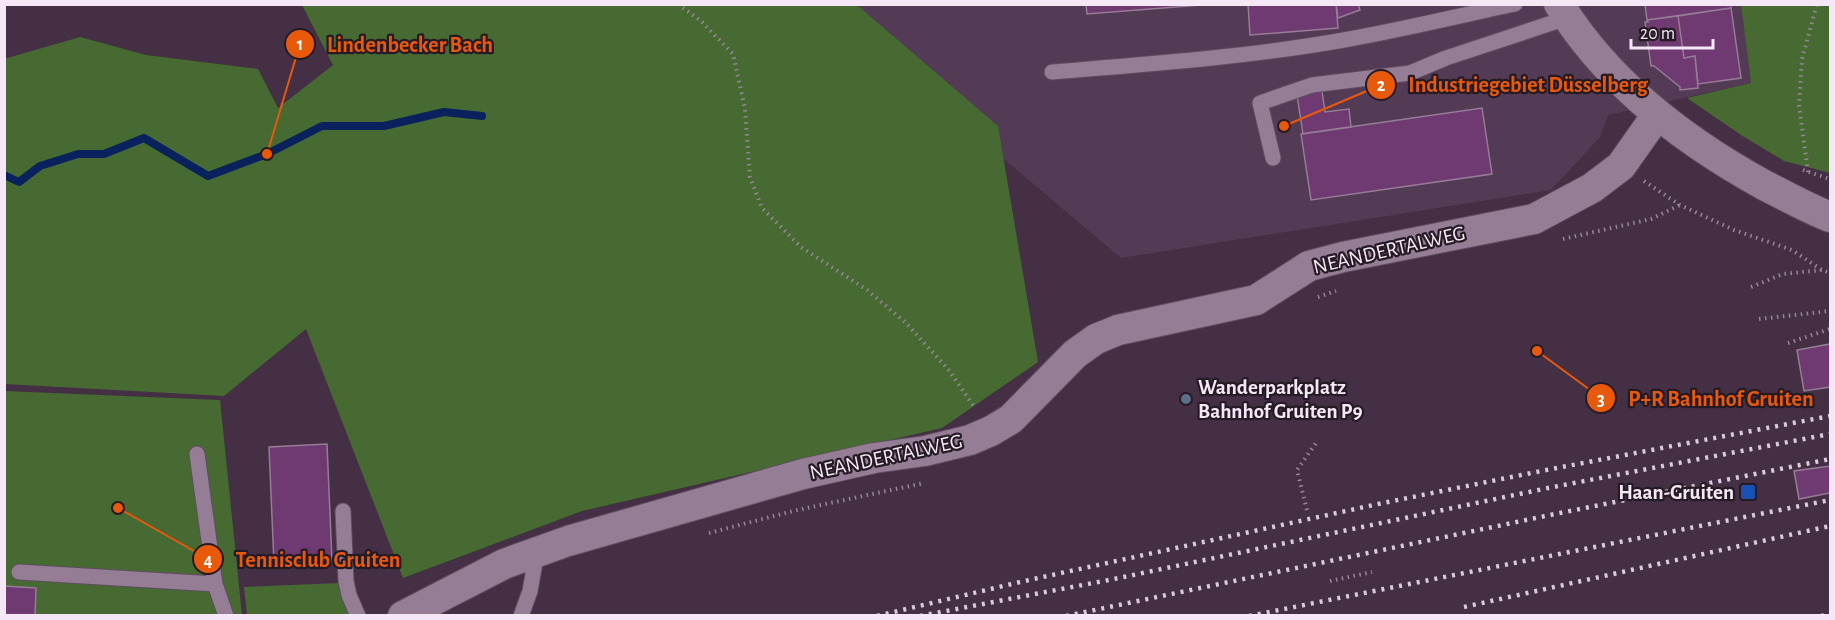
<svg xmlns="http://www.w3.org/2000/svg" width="1835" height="620" font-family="'Alegreya Sans',sans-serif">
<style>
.built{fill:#543b55}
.green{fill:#466a31}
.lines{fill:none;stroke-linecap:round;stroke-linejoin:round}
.stream{stroke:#09225d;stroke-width:8}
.building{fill:#6f3971;stroke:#957d95;stroke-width:1.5}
.service-casing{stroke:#5f4d60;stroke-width:17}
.minor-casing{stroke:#5f4d60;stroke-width:32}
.path{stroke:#988698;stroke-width:4;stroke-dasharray:1.5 4.5;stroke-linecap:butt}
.service{stroke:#967d96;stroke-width:15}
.minor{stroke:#967d96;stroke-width:30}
.rail{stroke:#dbccdb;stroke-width:4.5;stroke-dasharray:3 6;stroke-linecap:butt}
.service-dot{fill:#5c6f8a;stroke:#251b25;stroke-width:2}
.transit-dot{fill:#1a4fb4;stroke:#251b25;stroke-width:2}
.labels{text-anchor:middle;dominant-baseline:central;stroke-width:4.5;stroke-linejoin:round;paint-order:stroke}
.street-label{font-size:21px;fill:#f5e7f5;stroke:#251b25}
.poi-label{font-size:21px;font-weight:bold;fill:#f5e7f5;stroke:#251b25;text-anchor:start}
.leader{fill:none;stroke:#e8590c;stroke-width:2}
.callout-dot{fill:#e8590c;stroke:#251b25;stroke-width:2}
.mark-label{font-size:18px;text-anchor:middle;font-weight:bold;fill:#fff}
.callout-label{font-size:22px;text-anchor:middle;font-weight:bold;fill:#e8590c;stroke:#251b25;stroke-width:4.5;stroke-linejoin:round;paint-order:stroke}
</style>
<rect width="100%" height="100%" fill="#442f45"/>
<path class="built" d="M822,5H1741L1751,83L1608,115L1600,137L1551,190L1121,258Z"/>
<path class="green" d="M302,5H857L998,126L1038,362L942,428L582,511L403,578L306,329L224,396L5,384L4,59L80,37L146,55L258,69L278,108L333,65Z
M1741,5H1830V173L1784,161L1741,135L1687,98L1751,83Z
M5,391L220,400L242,615H5Z
M340,583L353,615H247L244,587Z"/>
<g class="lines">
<path class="stream" d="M4,175L19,182L40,166L78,154H104L144,138L208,176L267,154L322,126H384L444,112L482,116"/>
</g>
<path class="building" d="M1086,4H1214L1087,14Z
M1248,4H1336L1338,28L1250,35Z
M1336,4H1358L1360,10L1338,18Z
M1645,4H1731V8L1647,20Z
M1731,8L1741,78L1698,84L1695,56L1684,58L1678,16Z
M1678,16L1684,58L1695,56L1698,88L1680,90V87L1654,66H1651L1645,22H1648L1647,20Z
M1322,91L1325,112L1349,109L1351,127L1303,134L1297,95Z
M1482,108L1492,174L1311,200L1301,134Z
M1830,344V387L1804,391L1797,350Z
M327,444L332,561L274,564L269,447Z
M1830,466V493L1799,499L1794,471Z
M4,586L36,588L35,616H4Z"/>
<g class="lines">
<defs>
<path id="service" d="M1052,72C1150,64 1248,57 1344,40C1401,30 1458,16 1515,4
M1273,158L1260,103L1312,85L1410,73L1446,58L1567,18
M197,454L215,584L226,616
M343,511L346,581L349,595L358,616
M19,572L215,584
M521,616L530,591L537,551"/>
<path id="minor" d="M1559,4C1608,84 1684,141 1764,185C1786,196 1807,208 1830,217
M403,616L504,564L568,541L803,474L874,458L925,451L970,440L991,431L1011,419L1075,354L1096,339L1118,330L1256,300L1309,266L1343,257L1534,219L1592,188L1621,166L1657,115"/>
</defs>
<use href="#service" class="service-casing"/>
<use href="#minor" class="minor-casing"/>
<path class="path" d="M678,4L701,21L733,54L745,109L750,177L762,208L801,247L867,290L906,323L948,369L975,408
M1803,170L1830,179
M1808,172L1799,105L1802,59L1817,4
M1644,181L1680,205L1734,230L1792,250L1822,270L1830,273
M1563,239L1651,219L1680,205
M1751,287L1783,274L1822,270
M1318,297L1336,291
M1759,319L1830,311
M1788,343L1830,329
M1307,510L1297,470L1316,443
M709,533L793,511L924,483
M1330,581L1372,572"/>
<use href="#service" class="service"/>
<use href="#minor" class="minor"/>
<path class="rail" d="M1464,607L1830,526
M877,616L1020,582L1378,504L1541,471L1830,416
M920,616L1114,579L1548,488L1830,434
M1066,616L1555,514L1830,459
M1249,616L1830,500
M1821,616L1830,614"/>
</g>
<circle class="service-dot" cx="1186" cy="399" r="6"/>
<rect class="transit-dot" x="1740" y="484" width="16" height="16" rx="3"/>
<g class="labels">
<g class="street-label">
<text transform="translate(1389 250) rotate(-13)">NEANDERTALWEG</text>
<text transform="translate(886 457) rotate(-12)">NEANDERTALWEG</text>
</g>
<g class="poi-label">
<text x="1198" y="387">Wanderparkplatz<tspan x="1198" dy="24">Bahnhof Gruiten P9</tspan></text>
<text x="1734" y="492" text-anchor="end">Haan-Gruiten</text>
</g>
</g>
<path class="leader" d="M267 154L300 44M1284 126L1381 85M1537 351L1601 398M118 508L208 559"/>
<g class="callout-dot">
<circle cx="267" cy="154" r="6"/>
<circle cx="1284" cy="126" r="6"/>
<circle cx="1537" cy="351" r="6"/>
<circle cx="118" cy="508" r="6"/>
<circle cx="300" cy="44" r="15"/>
<circle cx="1381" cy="85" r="15"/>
<circle cx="1601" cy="398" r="15"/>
<circle cx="208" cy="559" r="15"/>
</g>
<g class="mark-label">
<text x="300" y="50">1</text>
<text x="1381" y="91">2</text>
<text x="1601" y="405">3</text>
<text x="208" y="566">4</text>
</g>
<g class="callout-label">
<text x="410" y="52">Lindenbecker Bach</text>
<text x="1528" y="92">Industriegebiet Düsselberg</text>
<text x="1721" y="406">P+R Bahnhof Gruiten</text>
<text x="318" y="567">Tennisclub Gruiten</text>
</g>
<rect width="1835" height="620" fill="none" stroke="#f5e7f5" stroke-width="12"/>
<path d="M1631 39v9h82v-9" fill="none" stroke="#f5e7f5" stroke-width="3"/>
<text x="1640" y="39" font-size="18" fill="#f5e7f5" stroke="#251b25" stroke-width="4.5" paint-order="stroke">20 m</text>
</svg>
